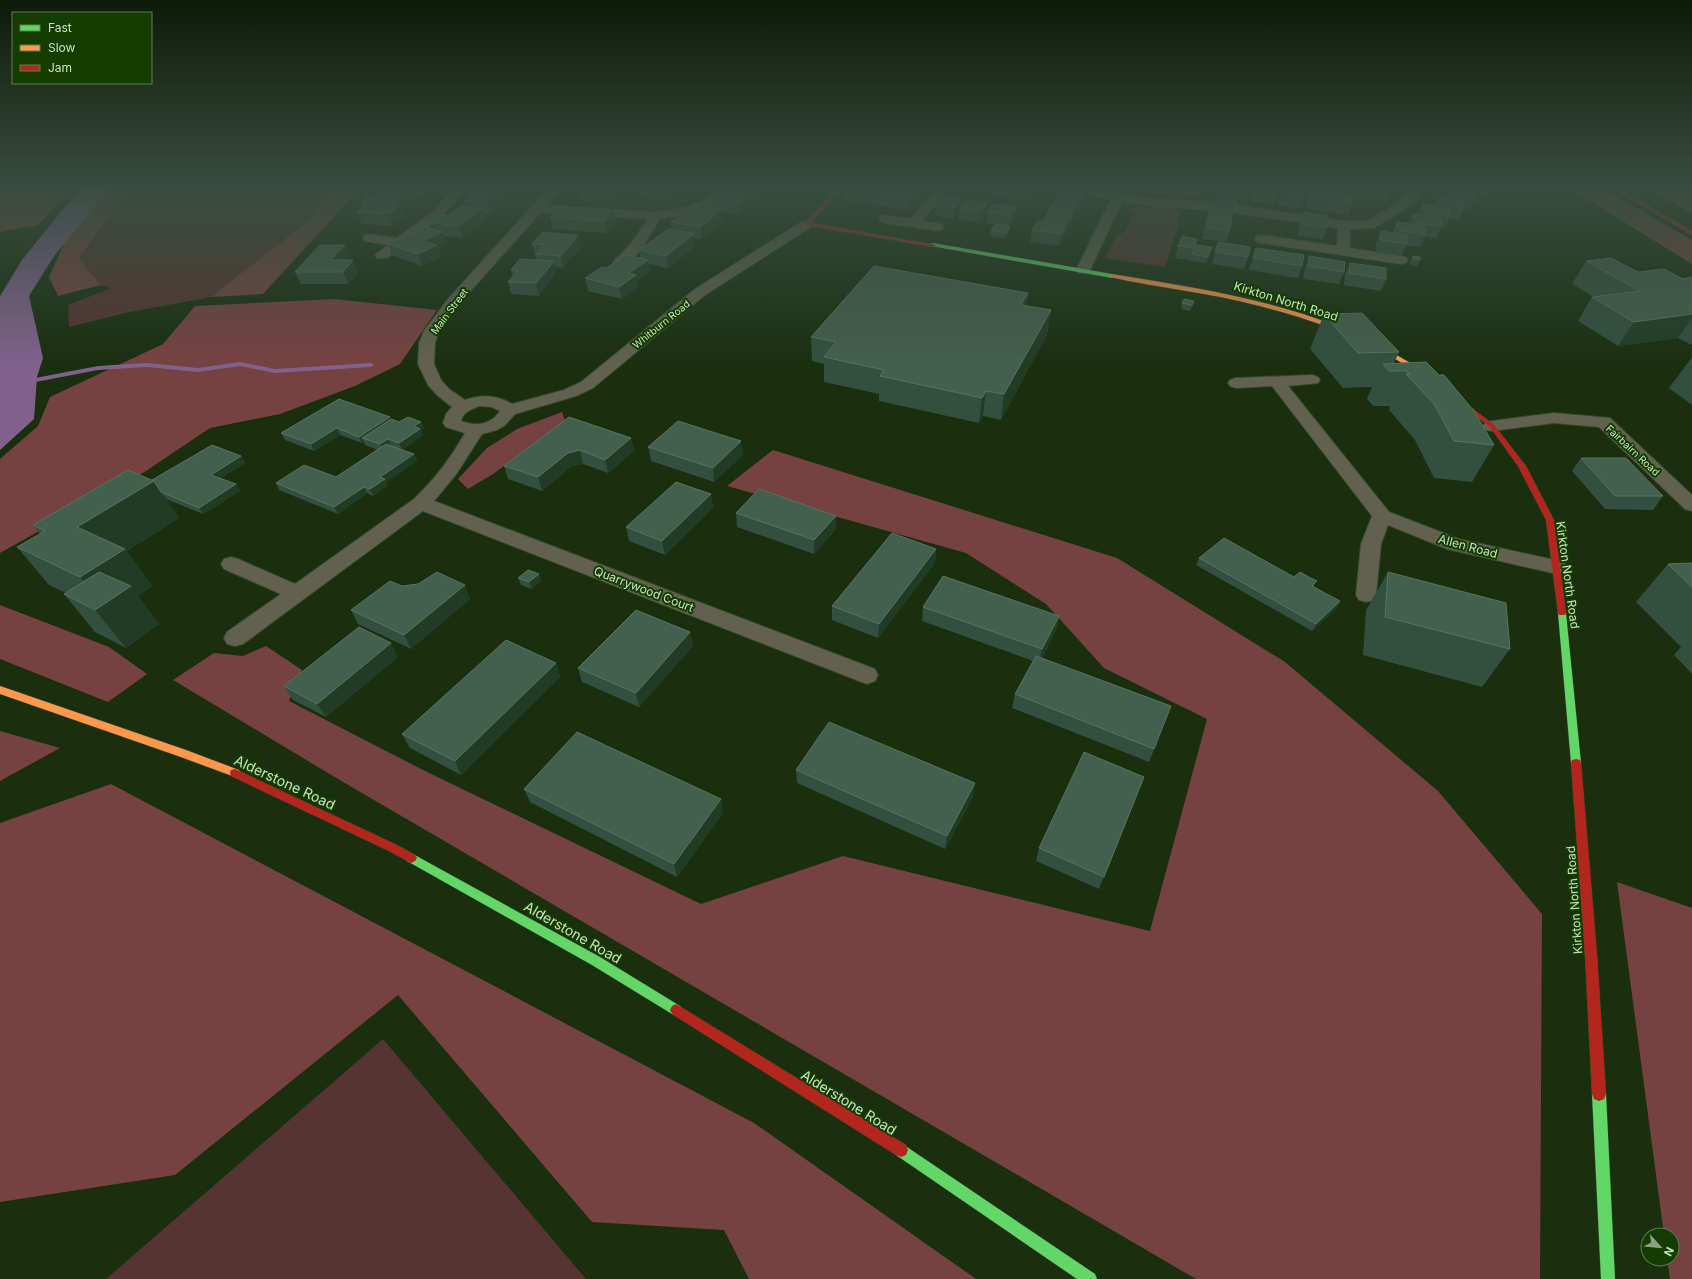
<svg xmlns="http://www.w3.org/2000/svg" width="1692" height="1279" font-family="Inter,sans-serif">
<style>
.green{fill:#553431}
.forest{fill:#764241}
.water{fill:#81618c}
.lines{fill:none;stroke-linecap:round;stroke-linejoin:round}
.stream{fill:#81618c;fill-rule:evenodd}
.street-casing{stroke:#36492d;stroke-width:2}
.fast-casing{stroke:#36492d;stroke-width:1}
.slow-casing{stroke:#36492d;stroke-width:1}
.jam-casing{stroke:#36492d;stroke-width:1}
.street{fill:#62614f;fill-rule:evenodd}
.fast{fill:#63d668;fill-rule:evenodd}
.slow{fill:#ff974d;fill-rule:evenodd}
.jam{fill:#b3261e;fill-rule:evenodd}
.wall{fill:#324f3f}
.shaded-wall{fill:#213c25}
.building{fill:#435f4d;stroke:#58735f}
.labels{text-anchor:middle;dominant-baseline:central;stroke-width:4;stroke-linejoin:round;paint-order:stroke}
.far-street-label{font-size:10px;fill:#c9e1c0;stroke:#153d00}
.street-label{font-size:12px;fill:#c9e1c0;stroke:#153d00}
.near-street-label{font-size:14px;fill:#c9e1c0;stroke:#153d00}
</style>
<rect width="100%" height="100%" fill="#192f0e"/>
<path class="green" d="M136,185H149L148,187L200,190L212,185H331L311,219L223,287L212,297L129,312L69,327L68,305L111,288L101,285L79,260L107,219Z
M1140,206L1181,210L1178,226L1165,267L1105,258L1117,235L1125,232L1133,213L1128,210L1129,208Z
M383,1039L586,1279H106Z"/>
<path class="forest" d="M0,185H76L38,225L0,232Z
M109,185H136L107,219L79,259L101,285L58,296L49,277L73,224Z
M149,185H212C190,194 173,197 150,193L147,187Z
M331,185H363L263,294L212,297L223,287L311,219Z
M1564,185H1596L1692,240V264Z
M1639,185H1672L1692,197V213Z
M334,299L437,310L400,364L355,386L280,414L210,428L146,471L0,553V459L38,426L50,397L163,344L195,306Z
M562,412L565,421L493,474L468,489L458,479L487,448L517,429Z
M773,450L1117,558L1285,662L1438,791L1542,914L1540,1279H1196L343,782L173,680L214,653L243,656L266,646L302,670L289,701L423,770L701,904L843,856L1150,931L1207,719L1104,668L1046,604L966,553L727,486Z
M0,605L109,647L147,674L108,702L0,659Z
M0,731L60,748L0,781Z
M111,784L754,1123L976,1279H749L724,1230L592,1222L398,995L175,1175L0,1202V823Z
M1617,882L1692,908V1279H1670L1667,1259H1672V1235H1664Z"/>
<path class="water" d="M85,185H115L92,210L54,256L29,296L43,358L37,377L34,419L0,450V296L22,260L67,204Z"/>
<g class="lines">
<path class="stream" d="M240,362L275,369L371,363L374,365L371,367L275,373L240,366L198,372L147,367L98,370L25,384L22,382L25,380L98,366L147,363L198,368Z"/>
<defs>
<path id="street" d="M457,185H470L439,219L387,258H377L375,255L388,245L364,241L363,238L364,235L369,234L397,238L431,213Z
M551,185H564L547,205L656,212L688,207L704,200L726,185H741L712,206L695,213L660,219C651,232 639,257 625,265C622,266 618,266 615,265L613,262L629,246L648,219L541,212L458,305L439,331L435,343L434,364L441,380L449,389L465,400C480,394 498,395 512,404L564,390L581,382L695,289L803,221H811L813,224L811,227L705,295L593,388L576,396L515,414L504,426L497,430L482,434L457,473L434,501L875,669L878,675L875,681L867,684L859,681L423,511L243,644L235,646L227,644L224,638L227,632L281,594L224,569L221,564L224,559L231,557L238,559L295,584L414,499C435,479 451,458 465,433L446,427L443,423L446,414L452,407L437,395L428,385L418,364L419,343L424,331L448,299ZM479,406L492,407L500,411C491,425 475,427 461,421C463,412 472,409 479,406Z
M940,185H953L922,221L942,224L944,227L942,230L938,231L885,223L881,222L879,219L881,216L885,215L910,219Z
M1038,185H1069L1155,199L1216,202L1344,221H1367L1394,205L1406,195L1407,190L1402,185H1416L1419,189L1416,199L1402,211L1374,228L1350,229V248L1406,257L1408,260L1406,263L1401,264L1261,243L1256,242L1255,239L1256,236L1261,235L1337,246L1338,228L1216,210L1155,207L1122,201L1090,270L1088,273H1078L1076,270L1111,199L1044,189Z
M1673,185H1688L1692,188V197L1688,196Z
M1312,375L1318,377L1320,380L1318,383L1288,386L1389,512L1459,539L1564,562L1567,567L1564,572L1557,574L1447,549L1388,525L1381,544L1376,595L1373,600L1366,602L1359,600L1356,595L1361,544L1372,516L1272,386L1236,388L1230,386L1228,383L1230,380L1236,378Z
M1554,413L1610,418L1692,495V511L1685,509L1599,427L1554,423L1492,431L1486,430L1483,426L1486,422L1492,421Z"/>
<path id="fast" d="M933,243L1112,274L1115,276L1112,278L931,246V244Z
M1562,610L1566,613L1581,763L1580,766L1576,767L1572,766L1571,763L1558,613Z
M411,853L600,957L680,1006L682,1010L680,1014L676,1016L672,1014L592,965L407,861L405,858L407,855Z
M1599,1087L1604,1089L1606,1094L1615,1279H1601L1592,1094L1594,1089Z
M901,1143L1095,1274L1097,1279H1077L896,1155L894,1150L896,1145Z"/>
<path id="slow" d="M1112,274C1210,290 1314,305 1400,357C1412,364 1427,371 1436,380L1431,381C1413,370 1395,358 1376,348C1333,326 1286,312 1239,301C1196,291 1153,287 1110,277V275Z
M0,686L186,750L239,770L240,773L239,776L235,777L178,756L0,694Z"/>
<path id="jam" d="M839,185H844L811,223L936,245L933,247L805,225V223Z
M1607,185H1613L1692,231V235Z
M1433,378L1494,425L1526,466L1554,520L1566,613L1565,615H1559L1558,613L1546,520L1518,466L1490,427L1431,381V379Z
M1576,759L1580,760L1581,763L1597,955L1606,1094L1604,1099L1599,1101L1594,1099L1592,1094L1585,955L1571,763L1572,760Z
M235,769L397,845L415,855L417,858L415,861L411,863L389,851L231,776L230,773L231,770Z
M676,1004L906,1145L908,1150L906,1155L901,1157L896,1155L672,1014L670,1010L672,1006Z"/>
</defs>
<use href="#street" class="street-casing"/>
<use href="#fast" class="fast-casing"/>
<use href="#slow" class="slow-casing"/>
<use href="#jam" class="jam-casing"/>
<use href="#street" class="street"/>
<use href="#fast" class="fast"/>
<use href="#slow" class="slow"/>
<use href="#jam" class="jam"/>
</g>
<path class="wall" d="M375,185H432L433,188L424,196L418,195L409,203H406L408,207L402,212L403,217L393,226L362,224L357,212L363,208L361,202L377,196L374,186Z
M470,185H514L510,190H505L506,195L491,214L485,213L486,220L462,238L443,236L446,244L438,248L440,257L422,266L392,255L388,244L434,229L432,223L448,216L465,206L464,202L467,198L465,191Z
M620,185L621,190L615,200L581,199L579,188Z
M639,185H680V189L670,200L640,197L639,186Z
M733,185H782L775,192L760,190V196L738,214L722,212L723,221L701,239L694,238L695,246L668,268L649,264L650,272L637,281L638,287L622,299L588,291L585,278L606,268L640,258L639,250L672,230L671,222L688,216L716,208L715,199Z
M960,185H1035L1034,194L1029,201L991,195L992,187L986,194L960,190Z
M1095,185H1118L1117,188Z
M1122,185H1146L1143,192L1121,189Z
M1149,185H1174L1170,196L1148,192Z
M1180,185H1205L1200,198L1177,195Z
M1207,185H1220L1218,190L1206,188Z
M1224,185H1249L1245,200L1220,197Z
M1255,185L1276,194L1273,205L1250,201Z
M1280,185H1305L1304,189V197L1300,208L1278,205L1284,186Z
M1364,185H1392V190L1387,201L1362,197Z
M1454,185H1497L1496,188L1492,187L1488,196L1480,194L1476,203L1474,202L1470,211L1463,210L1459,220L1449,218L1445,228L1441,227L1436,238L1424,236L1420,247L1406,245L1402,256L1376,252V243L1381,231L1392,233L1397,222L1409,224L1413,214H1418L1422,204L1435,206L1439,197L1446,198L1450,189H1453Z
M1087,186L1085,202L1083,205H1082L1079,211L1077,210L1074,214L1073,221L1065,234H1063L1061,242L1059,246L1030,242L1032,230L1043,221L1044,219L1049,211V209L1055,201L1056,199L1061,192L1062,190Z
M845,189L873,191H916L915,202L908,210L871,204V197L865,204L845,200Z
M1311,190L1352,203L1348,215L1305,209L1307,201Z
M1215,199L1237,202L1231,221L1230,222L1229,231L1226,242L1202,239L1204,233H1203L1207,218H1208Z
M988,203L986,214L980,223L959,219V212L954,219L935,215L936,204L961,206Z
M1017,207L1015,219L1009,227V233L1005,239L990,236L991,230L995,225L986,223L987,212Z
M1304,212L1327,228L1323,239L1298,236L1300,224Z
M550,218L616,222L607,233L553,229Z
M578,235L581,247L563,268L555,267L556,273L539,296L511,294L508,282L513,276L511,270L537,260L536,256H535L532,244Z
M1218,242L1248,257L1244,269L1212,264Z
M1196,245L1210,253L1206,263L1175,258L1178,246Z
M1256,248L1302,266L1298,278L1249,270Z
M1309,256L1344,272L1339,284L1303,279L1305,268Z
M1413,256L1420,260L1417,266L1410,265V262Z
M349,257L347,260H353L358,272L348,284H301L295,272Z
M1586,261L1638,272L1683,279L1692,277V345L1678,338L1618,346L1578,321L1592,297H1594L1572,284Z
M1350,263L1386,279L1381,291L1344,285L1345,275Z
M1028,293L1026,306L1051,310L1047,335L1001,420L983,416L979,423L879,401V394L824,382V364L812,361L811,337Z
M1194,301L1192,307L1190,311L1181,309L1182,303Z
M1324,314L1399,352L1394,363L1426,362L1494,445L1472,482L1434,478L1415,440L1389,410L1390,407L1389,406H1373L1367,399L1372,387L1343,388L1310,349Z
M1692,357V405L1669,388Z
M391,420L399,422H421L424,428L421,430L423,435L402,450L414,454L417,461L386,482L388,485L373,496L367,493L338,514L279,490L276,483L336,477L378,450L365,445L364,442L362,443L340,435L314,451L285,440L281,433Z
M631,438L634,451L608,473L583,464L572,466L542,491L508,479L504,466Z
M648,447L743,455L714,482L651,461Z
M241,456L245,463L221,478L236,484L240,491L203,514L166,499L179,518L127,551L152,586L138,596L159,624L126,648L95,632L64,594L66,593L49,585L17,547L40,534L33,525L152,480Z
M1581,458L1663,496L1653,510L1605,509L1572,471Z
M711,494L713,508L665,555L629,541L626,527Z
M736,513L836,529L814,554L737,527Z
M936,549L935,563L878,638L832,620V606Z
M1199,558L1294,577L1340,601L1337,608L1312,631L1196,565Z
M1692,563V674L1674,655L1681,647L1636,602L1668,564Z
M1388,572L1510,649L1482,687L1363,655L1366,610Z
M539,574L541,581L532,589L521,585L518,578Z
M402,586L470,599L411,649L358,624L351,610Z
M923,607L1059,616L1056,630L1042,658L1171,706L1149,762L1012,708L1015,694L1033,661L922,621Z
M690,632L693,646L639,707L582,682L578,668Z
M398,657L326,717L293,700L284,686Z
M556,663L560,677L461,775L410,748L402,734Z
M796,770L973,797L945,849L797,783Z
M1144,777L1099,889L1036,861L1039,848Z
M524,789L723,813L677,877L530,802Z"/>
<path class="shaded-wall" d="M413,185H415L418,195L409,203L405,192Z
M421,185H432L433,188L424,196Z
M502,185H504L506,195L491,214L488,202Z
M508,185H514L510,190Z
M615,185H620L621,190L615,200L613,189Z
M672,185H680V189L670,200L669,189Z
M758,185H760V196L738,214L737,203Z
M775,185H782L775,192Z
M872,185H873V193H871V197L865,204V192Z
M987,185H992V187L986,194Z
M1034,185H1035L1034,194L1029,201L1030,190Z
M1145,185H1146L1143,192Z
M1173,185H1174L1170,196Z
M1204,185H1205L1203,191L1200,198Z
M1087,186L1086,193L1087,191L1085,202L1083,205L1085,194L1084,190Z
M916,191L915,202L908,210L909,199Z
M1084,195L1082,207L1079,211L1081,199Z
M404,196L408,207L402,212L403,217L393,226L389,214L392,205Z
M962,199L961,208H960L959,212L954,219L955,207Z
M1079,199L1077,210L1075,214L1077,202Z
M988,203L986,214L980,223L981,211Z
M1075,204L1073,221L1071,224L1073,213V209Z
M1017,207L1015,219L1009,227L1011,215Z
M483,209L486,220L462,238L458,226Z
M722,209L723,221L701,239L700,227Z
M614,211L616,222L607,233L605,221Z
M1072,214L1070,226L1065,234L1067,223Z
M1064,225L1061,242L1059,246L1061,230Z
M1010,227L1009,233L1005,239L1006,233Z
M442,232L446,244L438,248L440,257L422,266L418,254L423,241Z
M694,234L695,246L668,268L666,256Z
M578,235L581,247L563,268L561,256Z
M345,245L349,257L336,272L331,260Z
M353,260L358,272L348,284L343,272Z
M648,260L650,272L637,281L638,287L622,299L619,287L629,273Z
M554,261L556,273L539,296L536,283Z
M1028,293L1024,317L1021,305Z
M1051,310L1047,335L1001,420L1004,394Z
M1692,314V318L1678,338L1618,346L1634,322Z
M986,391L983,416L979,423L982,398Z
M390,417L393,424L362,438L364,442L362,443L359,437Z
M421,422L424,428L421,430L423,435L402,450L399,443L414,426Z
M337,428L340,435L314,451L311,444Z
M631,438L634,451L608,473L605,460Z
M388,439L391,446L383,451L380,444Z
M741,441L743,455L714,482L713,468Z
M580,450L583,464L572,466L542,491L538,477L568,453Z
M414,454L417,461L386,482L388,485L373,496L370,489L380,477Z
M241,456L245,463L215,482L211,475Z
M154,481L179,518L127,551L152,586L138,596L159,624L126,648L95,610L103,605L80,577L77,527Z
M236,484L240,491L203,514L199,508Z
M364,487L367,493L338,514L334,507Z
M711,494L713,508L665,555L662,541Z
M836,516V529L814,554V540Z
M936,549L935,563L878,638L879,624Z
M539,574L541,581L532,589L529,582Z
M1317,581L1313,588L1312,586Z
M465,585L470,599L411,649L404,635Z
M1340,601L1337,608L1312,631L1316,624Z
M1059,616L1056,630L1039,663L1042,649Z
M690,632L693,646L639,707L636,693Z
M391,643L398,657L326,717L317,704Z
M556,663L560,677L461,775L455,761Z
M975,783L973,797L945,849L947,836Z
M721,799L723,813L677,877L674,864Z"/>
<path class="building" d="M375,185H413L405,192L382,191L385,188L374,186Z
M470,185H502L488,202H464L473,192L465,191Z
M580,185H615L613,189L579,188Z
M639,185H672L669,189L639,186Z
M733,185H758L737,203L715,199Z
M849,185H872L865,192L845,189Z
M879,185H880L916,191L909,199L871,193Z
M1000,185H1034L1030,190Z
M1065,185L1087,186L1084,190L1087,191L1085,194L1062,190Z
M1190,185H1204L1203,187Z
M1224,185H1249L1248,189Z
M1255,185H1278L1276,194L1253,190Z
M1367,185H1392V190L1367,186Z
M1457,185H1481L1482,191L1457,188Z
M1284,186L1305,189L1304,197L1282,194Z
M1450,189L1474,192L1475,200L1451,197Z
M1311,190L1353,196L1352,203L1309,198Z
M1060,192L1084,195L1081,199H1079L1077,202L1056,199Z
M379,194L404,196L392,205L400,206L389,214L357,212L370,202H361L368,196L376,197Z
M943,196L962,199L955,207L936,204Z
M1439,197L1463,200L1464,208L1440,205Z
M1215,199L1237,202L1235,210L1212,207Z
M967,200L988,203L981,211L960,208Z
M1054,201L1075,204L1073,209H1075L1073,213L1049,209Z
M993,204L1017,207L1011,215L987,212Z
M1422,204L1449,208L1450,216L1425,213V209L1423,208Z
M462,206L483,209L458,226L432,223L443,215L448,216Z
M701,206L722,209L700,227L671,222L682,214L688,216Z
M560,207L614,211L605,221L550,218Z
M1211,208L1233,212L1231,220L1208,217Z
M1049,211L1072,214L1067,223L1044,219Z
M1304,212L1328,216L1327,228L1302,224Z
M1413,214L1441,217V226L1416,223V218H1413Z
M1207,218L1232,222L1229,231L1206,227L1207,222H1206Z
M1038,221L1064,225L1061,230H1063L1061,234L1032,230Z
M1397,222L1424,226L1425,235L1400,231V227L1397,226Z
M996,224L1010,227L1006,233L991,230Z
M427,227L442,232L423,241L437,245L418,254L388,244Z
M668,229L694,234L666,256L639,250Z
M1381,231L1407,235V244L1380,240Z
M543,232L578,235L561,256L536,254L544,245L532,244Z
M1182,236L1197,239L1194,248L1178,246Z
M1218,242L1250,247L1248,257L1215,252Z
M320,245H345L331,260H353L343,272H295Z
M1196,245L1212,247L1208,257L1192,254Z
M1256,248L1304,255L1302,266L1253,258Z
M626,255L648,260L629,273L636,275L619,287L585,278L602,267L606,268Z
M1309,256L1345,262L1344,272L1308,266Z
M1413,256L1420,257V260L1413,259Z
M1611,258L1638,272L1664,269L1683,279L1692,277V314L1634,322L1592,297L1640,291L1586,261Z
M520,259L554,261L536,283L508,282L518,270H511Z
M1350,263L1386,268V279L1349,273Z
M874,266L1028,293L1021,305L1051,310L1004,394L986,391L982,398L880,376L884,370L824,357L836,342L811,337Z
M1184,299L1194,301L1192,305L1182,303Z
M1362,313L1399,352L1358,353L1324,314Z
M1426,362L1439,375H1444L1474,411L1494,445L1454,441L1434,404L1406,374H1410L1406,371H1389L1383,364Z
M339,399L390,417L359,437L337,428L311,444L281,433Z
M408,417L421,422L414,426L420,429L399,443L388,439L380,444L362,438L391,419L399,422Z
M569,417L631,438L605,460L580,450L568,453L538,477L504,466Z
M678,421L741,441L713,468L648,447Z
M386,444L414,454L380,477L385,479L370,489L364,487L334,507L276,483L304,465L336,477Z
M212,445L241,456L211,475L236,484L199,508L161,492L154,481L152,480Z
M1581,458H1626L1663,496H1615Z
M128,470L154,481L77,527L125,549L80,577L17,547L45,531L33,525Z
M676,482L711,494L662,541L626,527Z
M759,489L836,516L814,540L736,513Z
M892,533L936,549L879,624L832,606Z
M1224,538L1294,577L1300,572L1309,577L1317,581L1312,586L1340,601L1316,624L1199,558Z
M1692,563V587L1668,564Z
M528,570L539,574L529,582L518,578Z
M99,572L131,586L95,610L64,594Z
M437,572L465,585L404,635L351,610L390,581L402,586L418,584Z
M1388,572L1506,603L1510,649L1385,617Z
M943,576L1059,616L1042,649L923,607Z
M636,610L690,632L636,693L578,668Z
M359,627L391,643L317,704L284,686Z
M506,640L556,663L455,761L402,734Z
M1036,656L1171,706L1154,749L1015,694Z
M829,722L975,783L947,836L796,770Z
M577,732L721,799L674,864L524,789Z
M1084,752L1144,777L1104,877L1039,848Z"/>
<linearGradient id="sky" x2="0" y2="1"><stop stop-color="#0e1a08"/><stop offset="0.51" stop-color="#384d41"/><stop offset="1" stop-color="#384d41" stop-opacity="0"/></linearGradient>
<rect width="1692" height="365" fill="url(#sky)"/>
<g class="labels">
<g class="far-street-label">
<text transform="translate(449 311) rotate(-53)">Main Street</text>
<text transform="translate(661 324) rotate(-39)">Whitburn Road</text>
<text transform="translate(1633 450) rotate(43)">Fairbairn Road</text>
</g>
<g class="street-label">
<text transform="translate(1286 301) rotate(17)">Kirkton North Road</text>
<text transform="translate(1468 546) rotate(15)">Allen Road</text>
<text transform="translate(1568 575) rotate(82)">Kirkton North Road</text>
<text transform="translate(644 589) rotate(21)">Quarrywood Court</text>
<text transform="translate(1574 900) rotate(-94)">Kirkton North Road</text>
</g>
<g class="near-street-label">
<text transform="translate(285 782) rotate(25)">Alderstone Road</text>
<text transform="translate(573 932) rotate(30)">Alderstone Road</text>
<text transform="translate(849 1102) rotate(32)">Alderstone Road</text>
</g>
</g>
<rect x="12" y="12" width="140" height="72" fill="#153d00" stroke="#5d7f4d"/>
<rect x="20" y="25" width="20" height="6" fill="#63d668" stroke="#5d7f4d"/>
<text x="48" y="32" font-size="12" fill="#c9e1c0">Fast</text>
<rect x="20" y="45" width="20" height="6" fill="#ff974d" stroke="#5d7f4d"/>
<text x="48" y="52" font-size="12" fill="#c9e1c0">Slow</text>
<rect x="20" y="65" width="20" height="6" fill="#b3261e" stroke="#5d7f4d"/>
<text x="48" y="72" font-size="12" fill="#c9e1c0">Jam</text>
<g transform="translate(1660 1247) rotate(117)"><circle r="19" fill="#153d00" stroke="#5d7f4d"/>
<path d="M0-3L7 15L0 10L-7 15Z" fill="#8ba382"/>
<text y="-6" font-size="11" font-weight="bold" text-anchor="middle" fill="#c9e1c0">N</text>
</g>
</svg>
